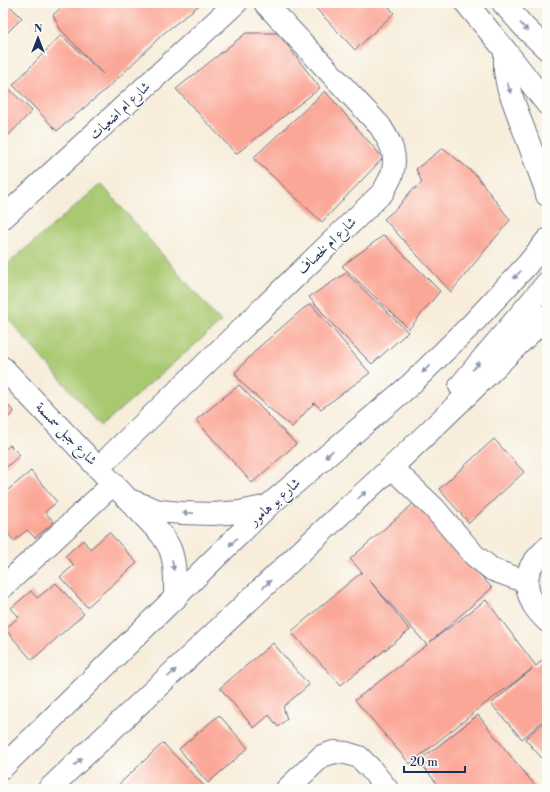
<svg xmlns="http://www.w3.org/2000/svg" width="550" height="792" font-family="'Libre Bodoni',Amiri,serif">
<style>
.green{fill:#a9c971;stroke:#627c68}
.building{fill:#fba797}
.lines{fill:none;stroke-linecap:round;stroke-linejoin:round}
.minor-casing{stroke:#687289;stroke-width:24}
.minor{stroke:#fff;stroke-width:22}
.oneway{fill:#8d97ae}
.labels{text-anchor:middle;dominant-baseline:central;stroke-width:3;stroke-linejoin:round;paint-order:stroke}
.street-label{font-size:14px;fill:#1b2f5e;stroke:#fdfcf7}
</style>
<rect width="100%" height="100%" fill="#fdfcf7"/>
<filter id="ink" filterUnits="userSpaceOnUse"><feTurbulence type="fractalNoise" baseFrequency=".025" numOctaves="2"/><feDisplacementMap in="SourceGraphic" scale="8" xChannelSelector="R" yChannelSelector="G"/><feConvolveMatrix kernelMatrix="1 2 1 2 8 2 1 2 1" color-interpolation-filters="sRGB"/></filter>
<filter id="wash" filterUnits="userSpaceOnUse"><feTurbulence type="fractalNoise" baseFrequency=".012" numOctaves="4" result="noise"/><feDisplacementMap in="SourceGraphic" scale="16" xChannelSelector="R" yChannelSelector="G"/><feGaussianBlur stdDeviation="0.9" result="paint"/><feColorMatrix in="noise" values="0 0 0 0 0 0 0 0 0 0 0 0 0 0 0 0 0 1.4 0 .05"/><feComposite in="paint" operator="in"/></filter>
<g filter="url(#wash)">
<rect width="100%" height="100%" fill="#f7edda"/>
<path class="green" d="M101,184L221,322L101,426L3,313V268Z"/>
<g id="blocks">
<path class="building" d="M3,3H7L22,18L3,37Z
M66,3H202L164,33L112,84L57,131L13,85L61,35L103,74L60,29L53,15Z
M311,3H386L394,13L355,50Z
M246,33H278L320,88L236,154L176,89Z
M7,87L32,111L3,141V91Z
M325,91L383,158L322,222L253,158Z
M443,148L476,175L510,220L451,292L384,219L398,207L410,192L422,183L416,169Z
M384,235L440,291L409,329L342,266Z
M346,273L408,332L372,364L334,326L309,297Z
M311,304L370,373L321,409L314,403L292,427L278,416L242,383L235,373L259,347L304,308Z
M239,385L296,444L252,483L196,420Z
M3,400L14,412L3,422Z
M494,439L524,472L469,523L439,489Z
M10,445L20,455L3,470V451Z
M31,471L57,502L45,512L54,522L35,538L27,530L14,541L3,528V494Z
M415,502L492,588L430,642L486,600L536,666L547,655V717L522,739L491,704L532,669L477,710L410,764L355,700L427,645L369,580L410,630L341,685L291,632L327,601L362,572L350,559Z
M109,532L137,563L87,607L60,577L74,565L65,556L83,540L90,549Z
M56,583L84,614L32,660L5,629L19,617L11,608L31,591L37,598Z
M273,643L309,685L283,707L287,719L278,727L269,715L254,728L220,688Z
M219,715L248,748L208,783L179,749Z
M478,715L509,754L538,789H441L419,761Z
M547,719V764L525,739Z
M163,743L207,789H114Z"/>
</g>
</g>
<g filter="url(#ink)">
<use href="#blocks" fill-opacity="0" stroke="#687289" stroke-width="1"/>
<g class="lines">
<defs>
<path id="minor" d="M466,3L505,50L547,104
M503,3L525,28L547,49
M505,50V71L508,87L545,187L547,195
M3,218L236,3
M3,368L162,535C164,539 168,544 170,549C176,564 175,583 175,599
M460,386L478,364L547,283
M98,468L383,192C386,186 390,180 392,174C398,154 390,142 380,126L265,3
M392,468L434,508L475,556L493,570L527,582
M132,501L159,511L182,513L213,514L240,512L268,506
M547,548C543,552 538,557 534,562C524,574 526,591 533,604C536,610 542,616 547,621
M3,587L113,484
M3,767L268,506L409,386L471,325L527,265L547,240
M49,789L344,511C414,448 481,382 547,316
M287,789L322,756L334,752L346,753L359,757L370,768L387,789"/>
</defs>
<use href="#minor" class="minor-casing"/>
<use href="#minor" class="minor"/>
</g>
<defs><path id="oneway-solid" d="M-6-.8H1V-3.2L6.5 0L1 3.2V.8H-6Z"/></defs>
<g class="oneway">
<use href="#oneway-solid" transform="translate(524 27) rotate(47)"/>
<use href="#oneway-solid" transform="translate(509 88) rotate(73)"/>
<use href="#oneway-solid" transform="translate(517 275) rotate(133)"/>
<use href="#oneway-solid" transform="translate(476 366) rotate(-50)"/>
<use href="#oneway-solid" transform="translate(426 369) rotate(136)"/>
<use href="#oneway-solid" transform="translate(329 454) rotate(139)"/>
<use href="#oneway-solid" transform="translate(362 495) rotate(-42)"/>
<use href="#oneway-solid" transform="translate(188 513) rotate(-179)"/>
<use href="#oneway-solid" transform="translate(233 542) rotate(135)"/>
<use href="#oneway-solid" transform="translate(173 565) rotate(81)"/>
<use href="#oneway-solid" transform="translate(267 584) rotate(-43)"/>
<use href="#oneway-solid" transform="translate(172 673) rotate(-43)"/>
<use href="#oneway-solid" transform="translate(78 762) rotate(-43)"/>
</g>
</g>
<g class="labels">
<g class="street-label">
<text transform="translate(120 111) rotate(-43)">شارع ام اضعيات</text>
<text transform="translate(327 246) rotate(-44)">شارع ام لخصاف</text>
<text transform="translate(66 434) rotate(46)">شارع جبل سمسمة</text>
<text transform="translate(275 502) rotate(-42)">شارع بو هامور</text>
</g>
</g>
<rect width="550" height="792" fill="none" stroke="#fdfcf7" stroke-width="16"/>
<g transform="translate(38 38)" stroke="#fdfcf7" stroke-width="3" paint-order="stroke">
<path d="M0-3L7 15L0 10L-7 15Z" fill="#1b2f5e"/>
<text y="-6" font-size="11" font-weight="bold" text-anchor="middle" fill="#1b2f5e">N</text>
</g>
<path d="M404 766v6h61v-6" fill="none" stroke="#1b2f5e" stroke-width="2"/>
<text x="410" y="766" font-size="12" fill="#1b2f5e" stroke="#fdfcf7" stroke-width="3" paint-order="stroke">20 m</text>
</svg>
